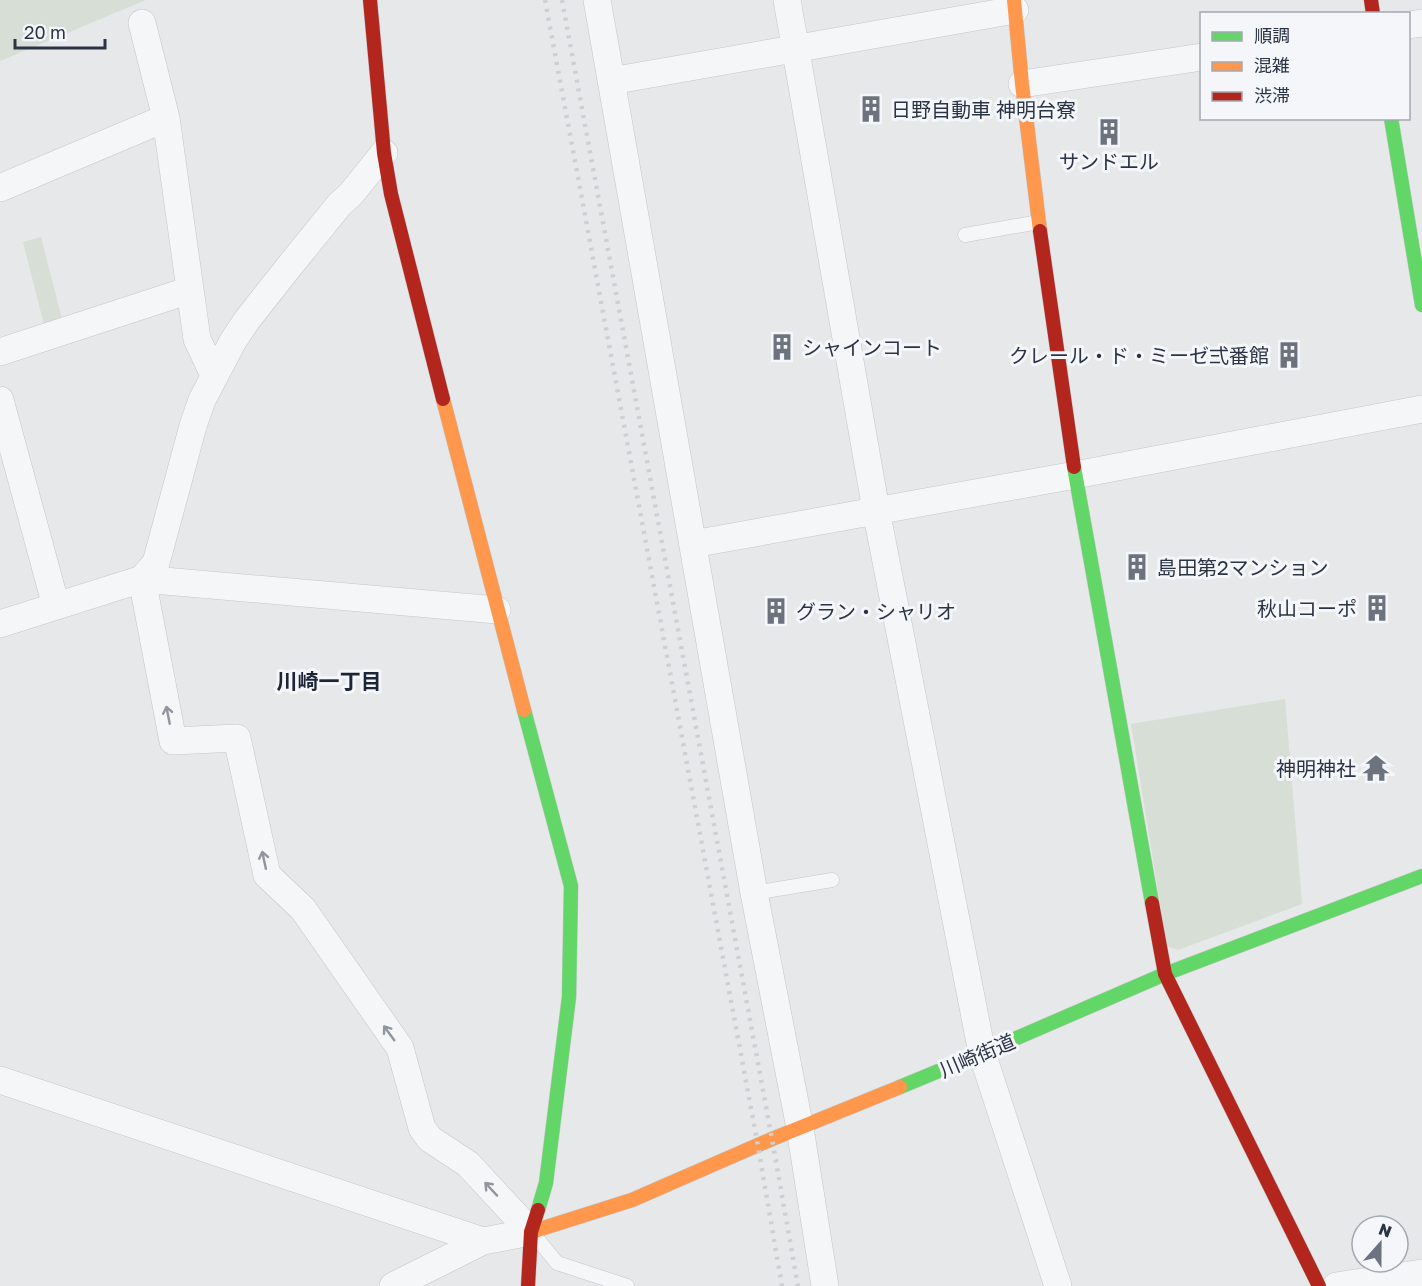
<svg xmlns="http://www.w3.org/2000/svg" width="1422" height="1286" font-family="'Golos Text','Noto Sans JP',sans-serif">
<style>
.green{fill:#d6ded6}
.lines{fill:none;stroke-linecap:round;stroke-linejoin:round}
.lane-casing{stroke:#c4c6c8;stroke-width:15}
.street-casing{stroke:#c4c6c8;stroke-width:28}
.fast-casing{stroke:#c4c6c8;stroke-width:15}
.slow-casing{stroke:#c4c6c8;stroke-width:15}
.jam-casing{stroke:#c4c6c8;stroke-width:15}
.lane{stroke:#f5f6f7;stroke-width:14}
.street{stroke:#f5f6f7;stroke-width:27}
.fast{stroke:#63d668;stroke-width:14}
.slow{stroke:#ff974d;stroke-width:14}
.jam{stroke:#b3261e;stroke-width:14}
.rail{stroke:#cecfd2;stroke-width:4.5;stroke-dasharray:3 6;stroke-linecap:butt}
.oneway{stroke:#90959e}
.labels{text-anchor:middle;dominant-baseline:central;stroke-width:6;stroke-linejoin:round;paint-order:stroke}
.poi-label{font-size:20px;fill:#2b3445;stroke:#f4f6f9;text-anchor:start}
.street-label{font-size:20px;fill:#2b3445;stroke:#f4f6f9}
.neighbourhood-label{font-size:21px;font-weight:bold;fill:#1d2536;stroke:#f4f6f9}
</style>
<rect width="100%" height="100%" fill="#e6e8ea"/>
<path class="green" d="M0,0H146L0,61Z
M41,237L62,319L44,325L23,242Z
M1285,699L1302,904L1178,950L1167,946L1131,724Z"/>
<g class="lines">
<defs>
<path id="lane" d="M965,235L1039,222
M754,893L832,880
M535,1236L557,1263L627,1286"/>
<path id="street" d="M597,0L754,893L800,1128L825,1286
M787,0L876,510L982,1053L1058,1286
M142,23L166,118L197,339L214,375
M1408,25L1422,23
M611,81L1015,10
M1022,84L1202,57
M0,188L166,118
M0,352L190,290
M0,400L56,606
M693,544L1075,475L1422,409
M497,610L142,579L173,741L237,738L267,875L303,909L400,1048L422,1128L430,1139L468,1164L531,1232
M0,624L142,579L156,563L193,426L202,400L233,341L247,320L288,268L339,205L351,194L384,153
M0,1080L483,1241L531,1232
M393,1286L483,1241
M1336,1286L1422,1273"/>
<path id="fast" d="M1391,118L1422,305
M1074,467L1152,903
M524,710L571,886L569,997L546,1183L538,1210
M900,1087L982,1053L1165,974L1422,876"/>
<path id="slow" d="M1014,0L1022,84L1040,231
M443,399L524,710
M531,1232L632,1200L772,1139L900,1087"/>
<path id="jam" d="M370,0L384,153L391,194L443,399
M1371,0L1373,14
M1040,231L1074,467
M1152,903L1165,974L1319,1286
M528,1286L531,1232L538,1210"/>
</defs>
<use href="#lane" class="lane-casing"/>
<use href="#street" class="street-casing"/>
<use href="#fast" class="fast-casing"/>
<use href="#slow" class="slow-casing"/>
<use href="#jam" class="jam-casing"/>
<use href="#lane" class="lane"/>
<use href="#street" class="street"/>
<use href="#fast" class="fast"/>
<use href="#slow" class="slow"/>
<use href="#jam" class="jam"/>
<path class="rail" d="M545,0L758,1146L782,1286
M562,0L772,1139L798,1286"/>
</g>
<defs><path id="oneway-shaft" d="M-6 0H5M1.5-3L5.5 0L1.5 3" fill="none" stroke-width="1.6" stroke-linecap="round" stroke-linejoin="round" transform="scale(1.5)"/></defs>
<g class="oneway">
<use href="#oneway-shaft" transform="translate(168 715) rotate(-101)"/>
<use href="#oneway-shaft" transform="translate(264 860) rotate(-102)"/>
<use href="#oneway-shaft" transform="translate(389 1033) rotate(-126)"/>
<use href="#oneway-shaft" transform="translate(491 1189) rotate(-133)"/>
</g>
<defs>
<symbol id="building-bare" viewBox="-9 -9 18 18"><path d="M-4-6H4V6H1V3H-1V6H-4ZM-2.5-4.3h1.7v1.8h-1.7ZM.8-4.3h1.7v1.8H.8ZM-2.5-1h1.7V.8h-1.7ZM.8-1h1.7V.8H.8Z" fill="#6c737f" stroke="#f4f6f9" stroke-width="2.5" paint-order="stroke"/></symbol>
<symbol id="temple-bare" viewBox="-9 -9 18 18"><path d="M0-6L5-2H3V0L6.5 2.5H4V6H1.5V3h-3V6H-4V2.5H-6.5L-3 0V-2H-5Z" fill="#6c737f" stroke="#f4f6f9" stroke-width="2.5" paint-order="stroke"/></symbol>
</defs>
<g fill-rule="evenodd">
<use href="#building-bare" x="852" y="90" width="38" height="38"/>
<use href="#building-bare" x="1090" y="113" width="38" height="38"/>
<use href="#building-bare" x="763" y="328" width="38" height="38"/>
<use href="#building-bare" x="1270" y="336" width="38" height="38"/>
<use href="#building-bare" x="1118" y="548" width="38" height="38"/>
<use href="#building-bare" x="1358" y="589" width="38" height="38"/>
<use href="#building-bare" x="757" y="592" width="38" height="38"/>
<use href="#temple-bare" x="1357" y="749" width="38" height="38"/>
</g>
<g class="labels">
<g class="poi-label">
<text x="891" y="109">日野自動車 神明台寮</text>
<text x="1109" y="161" text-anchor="middle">サンドエル</text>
<text x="802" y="347">シャインコート</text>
<text x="1269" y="355" text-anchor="end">クレール・ド・ミーゼ弍番館</text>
<text x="1157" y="567">島田第2マンション</text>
<text x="1357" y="608" text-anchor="end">秋山コーポ</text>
<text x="796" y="611">グラン・シャリオ</text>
<text x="1356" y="768" text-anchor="end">神明神社</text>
</g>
<g class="street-label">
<text transform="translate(977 1055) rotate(-23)">川崎街道</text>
</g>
<g class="neighbourhood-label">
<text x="329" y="681">川崎一丁目</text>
</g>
</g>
<rect x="1200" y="12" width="210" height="108" fill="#f4f6f9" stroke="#a4a8b1" stroke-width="1.5"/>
<rect x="1212" y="32" width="30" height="9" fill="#63d668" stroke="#a4a8b1" stroke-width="1.5"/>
<text x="1254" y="42" font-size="18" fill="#2b3445">順調</text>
<rect x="1212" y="62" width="30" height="9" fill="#ff974d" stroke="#a4a8b1" stroke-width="1.5"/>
<text x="1254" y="72" font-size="18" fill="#2b3445">混雑</text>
<rect x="1212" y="92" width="30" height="9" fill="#b3261e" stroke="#a4a8b1" stroke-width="1.5"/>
<text x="1254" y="102" font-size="18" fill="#2b3445">渋滞</text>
<g transform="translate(1380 1244) rotate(21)"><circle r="28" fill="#f4f6f9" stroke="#a4a8b1" stroke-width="1.5"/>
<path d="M0-4.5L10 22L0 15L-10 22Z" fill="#6c737f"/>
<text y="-9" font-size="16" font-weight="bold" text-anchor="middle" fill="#2b3445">N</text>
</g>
<path d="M15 39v9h90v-9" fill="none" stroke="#2b3445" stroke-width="3"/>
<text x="24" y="39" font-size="18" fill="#2b3445" stroke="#f4f6f9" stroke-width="4.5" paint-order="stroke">20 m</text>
</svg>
